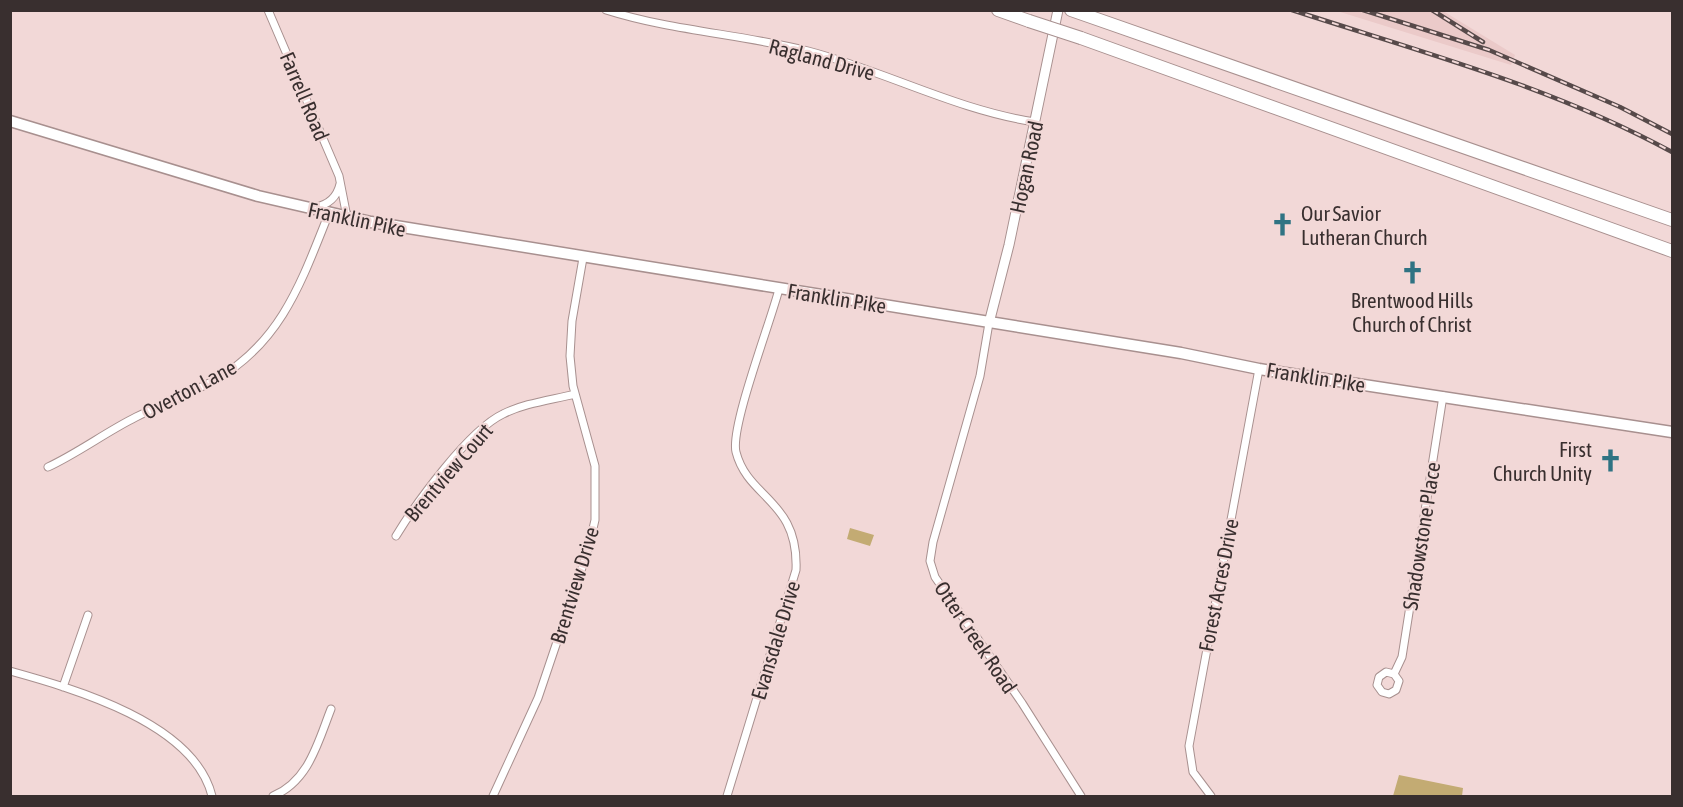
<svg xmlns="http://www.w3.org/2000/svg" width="1683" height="807" font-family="'Asap Condensed',sans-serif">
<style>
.built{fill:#ebcac9}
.green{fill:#c3ab73}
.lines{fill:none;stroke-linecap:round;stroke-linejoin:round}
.street-casing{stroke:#a8908f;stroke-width:9}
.secondary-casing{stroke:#a8908f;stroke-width:11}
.primary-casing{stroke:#a8908f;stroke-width:13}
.highway-casing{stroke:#a8908f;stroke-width:14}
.street{stroke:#fff;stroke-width:7}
.secondary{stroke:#fff;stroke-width:9}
.primary{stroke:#fff;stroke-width:10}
.highway{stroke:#fff;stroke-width:12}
.rail-casing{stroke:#574a4a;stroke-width:4.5}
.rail{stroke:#f2d8d7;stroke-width:2;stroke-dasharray:7;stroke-linecap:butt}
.highway-bridge-casing{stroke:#a8908f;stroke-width:14;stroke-linecap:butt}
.highway-bridge{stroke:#fff;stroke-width:12}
.labels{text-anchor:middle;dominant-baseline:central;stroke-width:4.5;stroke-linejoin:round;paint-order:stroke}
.street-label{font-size:21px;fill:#392f2f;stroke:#f2d8d7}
.poi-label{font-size:21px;fill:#392f2f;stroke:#f2d8d7;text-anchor:start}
</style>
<rect width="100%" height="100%" fill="#f2d8d7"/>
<path class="built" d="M1337,11H1443L1515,55L1511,65Z"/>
<path class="green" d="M850,528L874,535L870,546L847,539Z
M1399,775L1463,788L1462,796H1393Z"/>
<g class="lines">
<defs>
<path id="street" d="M268,10L339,176L347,217
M606,10C672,31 741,34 808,51C885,71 956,110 1035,122
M315,207C328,205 337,197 340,184
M989,323L980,376L933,542L930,561L935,577L1022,703L1081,796
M48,467C78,453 106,432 136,417C162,404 189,394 215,380C282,342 302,280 329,213
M396,536C416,503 469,430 503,414C525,403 551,400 575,394
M10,671C75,689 194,723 212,796
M1394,674L1399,681L1396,690L1389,694L1382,692L1377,685L1379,677L1386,672L1394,674L1402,657L1443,396
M63,687L88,615
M273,796C309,781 318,742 331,709
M493,796L538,698L588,550L595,520V466L573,386L570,356L572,321L583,258
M727,796L796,570C799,500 748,499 736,452C730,427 771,321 779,289
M1211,796L1193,772L1189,746L1259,369"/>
<path id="secondary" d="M989,323L1009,245L1058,10"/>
<path id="primary" d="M10,121L258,196L371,222L1181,353L1259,369L1672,432"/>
<path id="highway" d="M998,10L1029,21
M1071,10L1672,220
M1081,38L1672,251"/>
</defs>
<use href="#street" class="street-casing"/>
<use href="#secondary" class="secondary-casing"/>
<use href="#primary" class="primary-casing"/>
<use href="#highway" class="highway-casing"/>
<use href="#street" class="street"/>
<use href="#secondary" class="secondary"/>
<use href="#primary" class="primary"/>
<use href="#highway" class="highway"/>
<defs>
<path id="rail" d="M1292,10C1421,52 1553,87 1672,152
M1363,10L1489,50L1620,107L1672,134
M1432,10L1483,42"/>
</defs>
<use href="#rail" class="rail-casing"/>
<use href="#rail" class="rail"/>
<defs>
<path id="highway-bridge" d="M1029,21L1081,38"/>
</defs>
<use href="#highway-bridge" class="highway-bridge-casing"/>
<use href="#highway-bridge" class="highway-bridge"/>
</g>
<defs>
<symbol id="church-bare" viewBox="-9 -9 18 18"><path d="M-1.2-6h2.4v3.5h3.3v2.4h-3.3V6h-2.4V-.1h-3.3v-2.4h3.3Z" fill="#2f7383" stroke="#f2d8d7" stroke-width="2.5" paint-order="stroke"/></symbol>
</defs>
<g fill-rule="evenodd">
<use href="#church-bare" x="1266" y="208" width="33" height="33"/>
<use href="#church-bare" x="1396" y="256" width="33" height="33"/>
<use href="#church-bare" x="1594" y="444" width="33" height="33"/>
</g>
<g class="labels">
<g class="street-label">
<text transform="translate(822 59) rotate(15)">Ragland Drive</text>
<text transform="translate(305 96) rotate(67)">Farrell Road</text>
<text transform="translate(1026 167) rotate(-78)">Hogan Road</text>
<text transform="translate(357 219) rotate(12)">Franklin Pike</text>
<text transform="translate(837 298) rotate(9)">Franklin Pike</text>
<text transform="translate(1316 377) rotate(9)">Franklin Pike</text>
<text transform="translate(189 389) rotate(-28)">Overton Lane</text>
<text transform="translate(448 472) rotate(-49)">Brentview Court</text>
<text transform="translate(1421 536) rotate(-81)">Shadowstone Place</text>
<text transform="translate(574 585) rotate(-73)">Brentview Drive</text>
<text transform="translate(1218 585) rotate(-79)">Forest Acres Drive</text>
<text transform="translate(976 637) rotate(56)">Otter Creek Road</text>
<text transform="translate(775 640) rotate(-73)">Evansdale Drive</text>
</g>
<g class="poi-label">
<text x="1301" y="213">Our Savior<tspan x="1301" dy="24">Lutheran Church</tspan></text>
<text x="1412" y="300" text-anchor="middle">Brentwood Hills<tspan x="1412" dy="24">Church of Christ</tspan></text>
<text x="1592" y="449" text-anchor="end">First<tspan x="1592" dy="24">Church Unity</tspan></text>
</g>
</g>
<rect width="1683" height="807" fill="none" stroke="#392f2f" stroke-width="24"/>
</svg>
